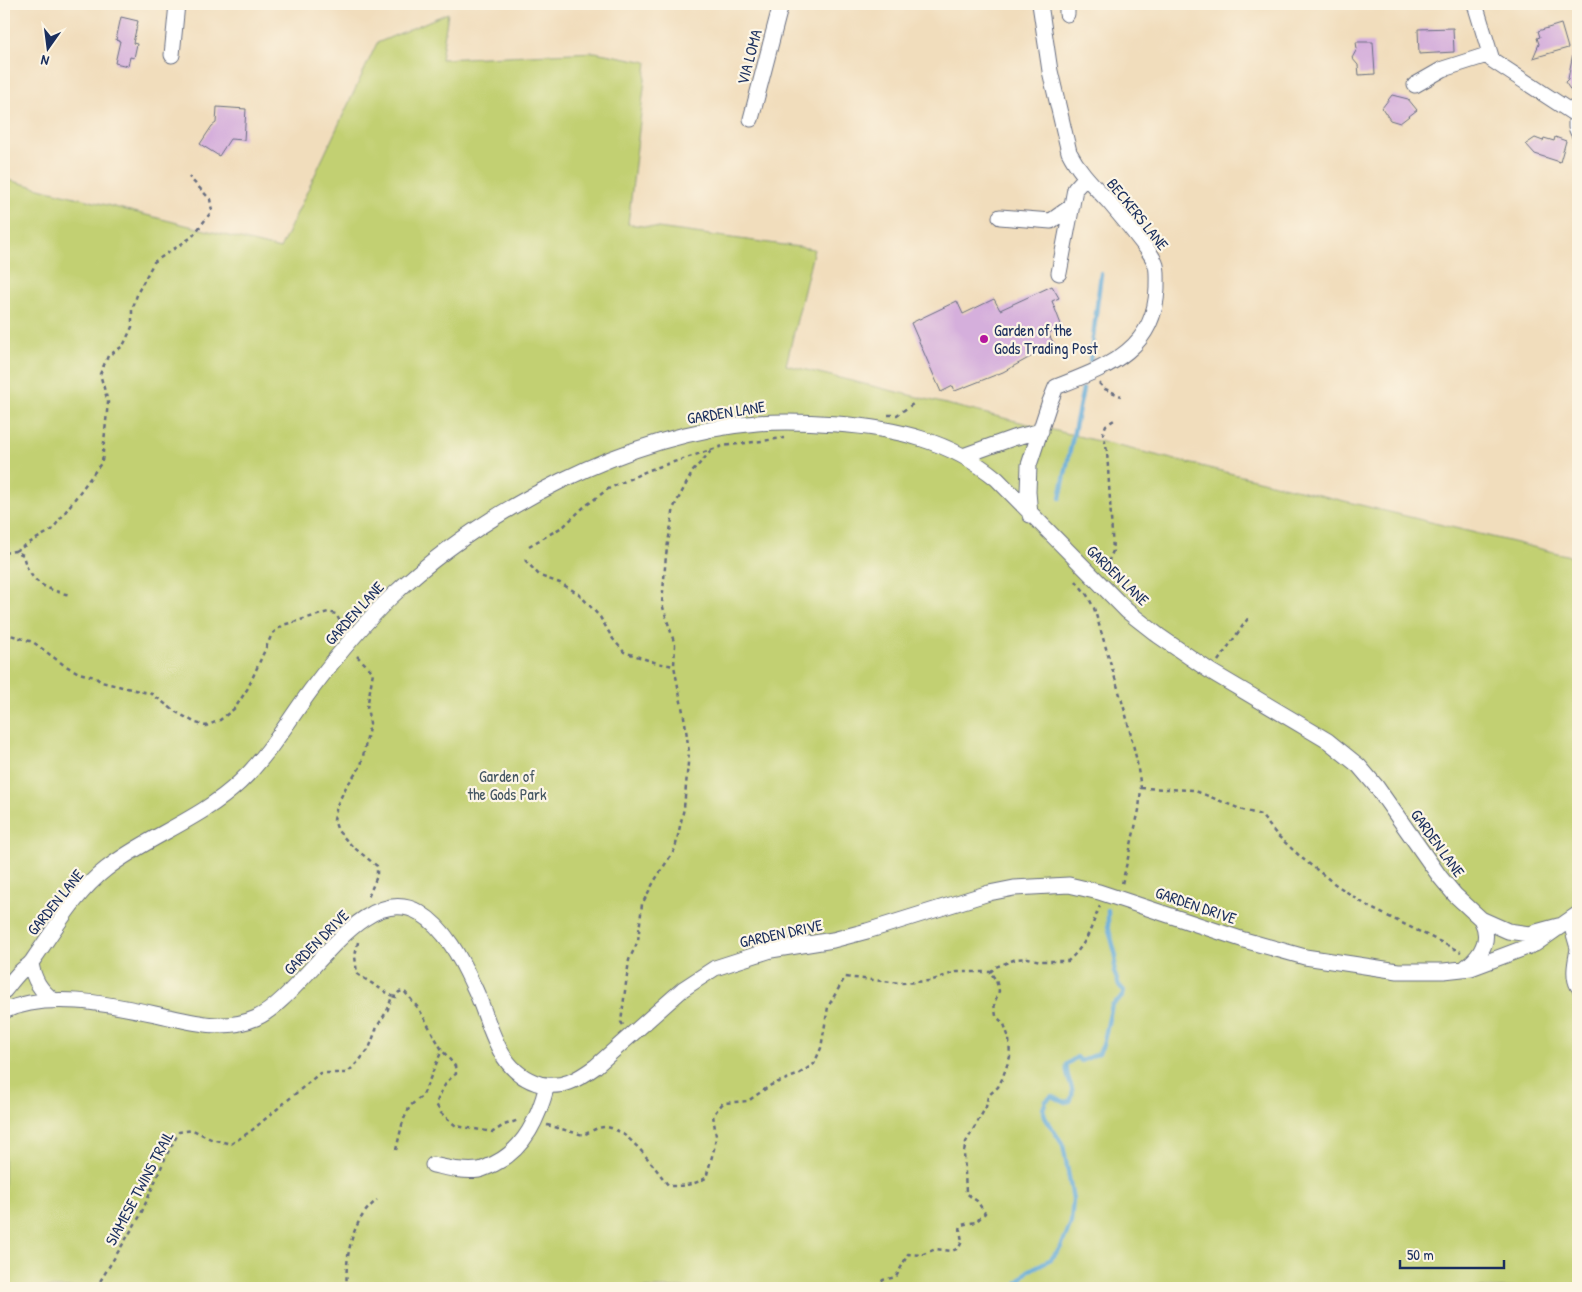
<svg xmlns="http://www.w3.org/2000/svg" width="1582" height="1292" font-family="'Patrick Hand',sans-serif">
<style>
.green{fill:#c2d072;stroke:#6e8068}
.lines{fill:none;stroke-linecap:round;stroke-linejoin:round}
.stream{stroke:#5fa9d7;stroke-width:4.5}
.building{fill:#d5afdc}
.minor-casing{stroke:#666c7f;stroke-width:17}
.path{stroke:#666c7f;stroke-width:2.5;stroke-dasharray:4 4;stroke-linecap:butt}
.minor{stroke:#fff;stroke-width:15}
.poi-dot{fill:#b5179e;stroke:#fcf5e5;stroke-width:2}
.labels{text-anchor:middle;dominant-baseline:central;stroke-width:4.5;stroke-linejoin:round;paint-order:stroke}
.street-label{font-size:16px;fill:#1b2f5e;stroke:#fcf5e5}
.poi-label{font-size:16px;fill:#1b2f5e;stroke:#fcf5e5;text-anchor:start}
.park-label{font-size:16px;fill:#455763;stroke:#fcf5e5}
</style>
<rect width="100%" height="100%" fill="#fcf5e5"/>
<filter id="ink" filterUnits="userSpaceOnUse"><feTurbulence type="fractalNoise" baseFrequency=".02" numOctaves="2"/><feDisplacementMap in="SourceGraphic" scale="10" xChannelSelector="R" yChannelSelector="G"/><feConvolveMatrix kernelMatrix="1 2 1 2 8 2 1 2 1" color-interpolation-filters="sRGB"/></filter>
<filter id="wash" filterUnits="userSpaceOnUse"><feTurbulence type="fractalNoise" baseFrequency=".0096" numOctaves="4" result="noise"/><feDisplacementMap in="SourceGraphic" scale="20" xChannelSelector="R" yChannelSelector="G"/><feGaussianBlur stdDeviation="1.12" result="paint"/><feColorMatrix in="noise" values="0 0 0 0 0 0 0 0 0 0 0 0 0 0 0 0 0 1.4 0 .05"/><feComposite in="paint" operator="in"/></filter>
<g filter="url(#wash)">
<rect width="100%" height="100%" fill="#f1ddbc"/>
<path class="green" d="M448,13L441,59L595,52L647,62L628,224L814,249L786,365L1578,558V1288H4V179L280,249L377,43Z"/>
<g class="lines">
<path class="stream" d="M1090,361L1101,274
M1060,498L1083,389
M1018,1288L1017,1283L1028,1271L1051,1259L1061,1247L1071,1223L1073,1199L1063,1145L1046,1119L1043,1109L1046,1101L1052,1096L1065,1102L1070,1101C1078,1088 1064,1080 1067,1064L1077,1057L1081,1061L1099,1053L1103,1045L1112,1005L1122,997L1124,991L1119,985L1114,972L1116,956L1108,926V910"/>
</g>
<g id="blocks">
<path class="building" d="M121,17L138,21L133,43L137,44L134,58L130,57L128,66L115,63L120,41L116,40Z
M1561,24L1568,48L1533,58L1539,44L1537,38L1540,37L1538,31Z
M1453,28L1454,52L1419,54L1418,29Z
M1356,42H1373L1375,74L1359,75L1358,65L1352,58L1357,49Z
M1573,53L1578,54V101L1565,82L1568,79Z
M1392,95L1408,99L1417,110L1400,123L1390,120L1382,108Z
M217,107L246,109L244,140L230,139L219,156L200,144L212,126L216,123Z
M1555,137L1566,141L1560,162L1535,154L1526,144L1535,138L1543,141L1544,138L1554,141Z
M1052,286L1059,298L1052,301L1062,327L1048,333L1054,344L1003,372L955,391L953,386L941,392L911,323L957,301L963,314L994,299L1000,310Z"/>
</g>
</g>
<g filter="url(#ink)">
<use href="#blocks" fill-opacity="0" stroke="#666c7f" stroke-width="1"/>
<g class="lines">
<defs>
<path id="minor" d="M1475,4L1492,60L1576,115
M1067,14V4
M172,55L177,4
M1415,85L1443,69L1490,54
M1576,115V127L1578,132
M751,119L781,4
M1000,217L1051,221L1072,206
M1059,273L1075,189L1085,178
M963,456L1013,438L1041,431
M1030,515L1028,492L1029,465L1049,404L1056,387C1106,367 1155,351 1157,288C1157,269 1159,266 1147,249C1135,233 1122,217 1109,202C1094,186 1079,172 1069,152L1050,71L1040,4
M1570,920L1578,948
M1578,949C1576,961 1572,975 1578,986
M31,964C34,980 40,990 53,1000
M1466,967C1477,959 1488,945 1485,931C1485,927 1482,922 1481,919
M4,991C9,985 14,978 20,972C24,968 30,965 33,960C55,929 75,893 106,869C148,836 200,820 240,782C268,756 288,721 311,690C335,658 362,625 391,597C484,509 628,434 757,423C784,421 810,422 837,424C895,428 951,441 997,479L1127,611L1159,636L1210,671L1328,741L1359,766L1376,786L1440,877L1455,895L1481,919L1508,931L1529,934L1562,925
M4,1011C49,990 113,1005 160,1015C192,1022 224,1032 256,1018C304,997 361,878 420,913C445,928 461,959 473,985C491,1020 495,1072 540,1084C562,1089 577,1080 595,1067L683,989L715,968L771,950L833,940L867,931L989,893L1014,888L1069,885L1099,892L1244,940L1305,957L1398,971H1444L1471,968L1535,944L1578,914
M433,1165C448,1168 463,1172 479,1170C484,1169 489,1166 494,1164C525,1149 539,1117 547,1085"/>
</defs>
<use href="#minor" class="minor-casing"/>
<path class="path" d="M1099,383L1105,389L1121,396
M888,415H897L916,402
M529,546L564,526L584,507L608,489L649,470L723,446L784,438
M15,551L52,530L102,462L108,402L100,374L108,356L123,346L132,327V310L138,292L154,262L192,237L212,211L210,199L189,177
M4,553L15,551L23,555C29,582 45,590 71,595
M525,560L540,576L560,583L579,594L600,617L613,639L624,652L657,663L674,666
M1105,569L1113,551L1107,451L1103,433L1106,425L1116,419
M1076,581L1087,595L1094,608L1126,715L1136,757L1141,788L1139,810L1122,884
M4,633L33,642L64,665L79,673L95,677L101,682L152,694L176,712L196,723L206,726L220,720L235,708L248,688L272,634L283,625L328,612L336,614L344,629
M357,656L373,672L367,708L370,723L361,766L346,787L337,805L334,820L338,831L352,846L377,866V876L367,900
M1218,661L1249,617
M1141,788L1193,790L1243,810L1261,815L1277,835L1303,859L1335,884L1369,907L1461,952
M358,942L355,956L357,974L392,996
M990,972L996,967L1016,959L1028,958L1040,961H1068C1088,943 1090,929 1100,906
M623,1025L621,1022L629,960L638,941L642,904L655,880L675,849L684,808L689,752L685,722L674,666L675,645L662,604L666,555L674,507L693,471L711,451
M547,1125L583,1135C590,1132 597,1127 605,1127C629,1128 655,1169 669,1186C684,1186 693,1185 706,1178L714,1149L716,1136L713,1115L723,1103L748,1101L771,1085L797,1075L814,1064L821,1048L828,1007L845,977L901,983L930,981L956,972H990
M396,1150L403,1121L410,1106L423,1095L442,1050
M96,1288L140,1216L167,1154L179,1132L193,1130L211,1139L231,1144L251,1131L320,1073H347L358,1062L369,1049L377,1027L388,1009L392,996L396,997L399,992L404,991L419,1009L442,1050L455,1066L456,1074C445,1081 441,1092 436,1104L441,1113L456,1126L493,1132L504,1125L519,1120
M347,1288C345,1266 349,1237 361,1218C365,1211 371,1205 377,1200
M877,1288L883,1280L896,1277L908,1254L921,1255L936,1249L952,1251L959,1248L962,1241L960,1230L961,1225L976,1222L985,1213L977,1201L966,1193L964,1152L966,1142L986,1107L988,1096L998,1087L1002,1079L1010,1057L1009,1038L1004,1024L996,1016L994,1004L999,991L996,980L990,972"/>
<use href="#minor" class="minor"/>
</g>
</g>
<circle class="poi-dot" cx="984" cy="339" r="5"/>
<g class="labels">
<g class="street-label">
<text transform="translate(749 57) rotate(-75)">VIA LOMA</text>
<text transform="translate(1138 214) rotate(51)">BECKERS LANE</text>
<text transform="translate(726 412) rotate(-9)">GARDEN LANE</text>
<text transform="translate(1118 575) rotate(44)">GARDEN LANE</text>
<text transform="translate(354 613) rotate(-48)">GARDEN LANE</text>
<text transform="translate(1438 843) rotate(54)">GARDEN LANE</text>
<text transform="translate(55 902) rotate(-51)">GARDEN LANE</text>
<text transform="translate(1196 905) rotate(19)">GARDEN DRIVE</text>
<text transform="translate(781 933) rotate(-12)">GARDEN DRIVE</text>
<text transform="translate(316 942) rotate(-45)">GARDEN DRIVE</text>
<text transform="translate(139 1188) rotate(-62)">SIAMESE TWINS TRAIL</text>
</g>
<g class="poi-label">
<text x="994" y="330">Garden of the<tspan x="994" dy="18">Gods Trading Post</tspan></text>
</g>
<g class="park-label">
<text x="507" y="776">Garden of<tspan x="507" dy="18">the Gods Park</tspan></text>
</g>
</g>
<rect width="1582" height="1292" fill="none" stroke="#fcf5e5" stroke-width="20"/>
<g transform="translate(48 48) rotate(194)" stroke="#fcf5e5" stroke-width="4" paint-order="stroke">
<path d="M0-4L9 19L0 12L-9 19Z" fill="#1b2f5e"/>
<text y="-8" font-size="14" font-weight="bold" text-anchor="middle" fill="#1b2f5e">N</text>
</g>
<path d="M1400 1260v8h104v-8" fill="none" stroke="#1b2f5e" stroke-width="2.5"/>
<text x="1407" y="1260" font-size="15" fill="#1b2f5e" stroke="#fcf5e5" stroke-width="4" paint-order="stroke">50 m</text>
</svg>
